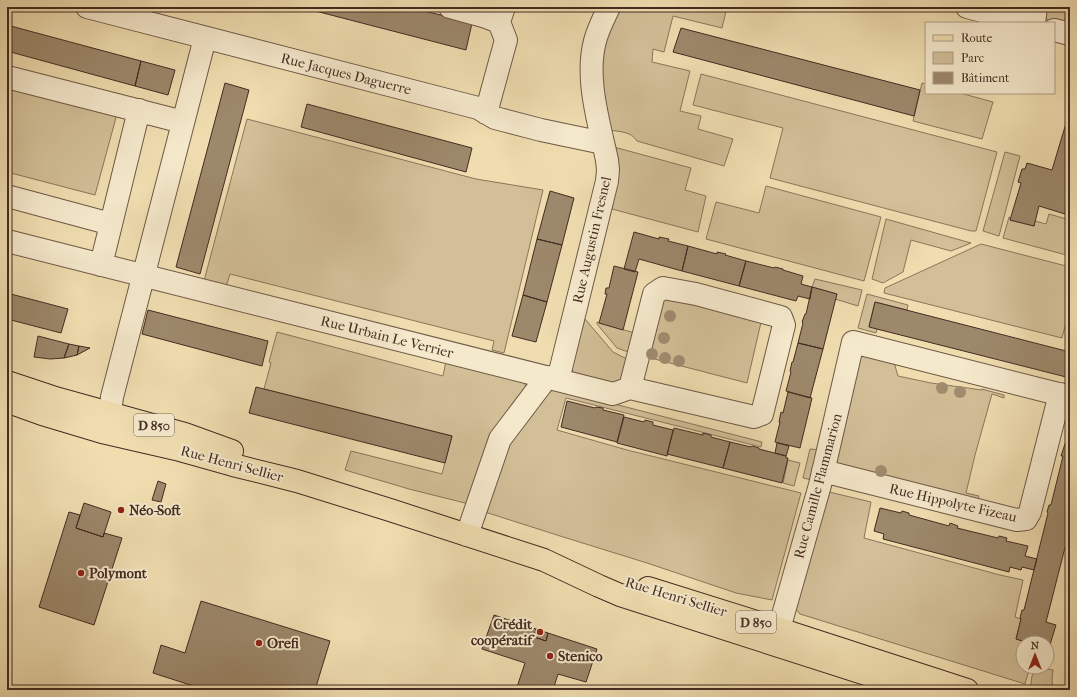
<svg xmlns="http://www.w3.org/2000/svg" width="1077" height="697" font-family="'IM FELL French Canon',serif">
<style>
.green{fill:#d2bf98;stroke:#8a755c}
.building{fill:#9c886b;stroke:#432b21}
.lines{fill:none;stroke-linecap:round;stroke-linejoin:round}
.minor-casing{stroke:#6e5845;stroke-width:24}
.major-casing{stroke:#432b21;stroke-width:24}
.minor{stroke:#f5e9cc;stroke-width:22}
.major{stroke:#efddb0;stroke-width:22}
.tree{fill:#a08c6f}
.poi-dot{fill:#8f2418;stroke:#f5e9cc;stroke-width:1.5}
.labels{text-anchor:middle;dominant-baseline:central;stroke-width:4;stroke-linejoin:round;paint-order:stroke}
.shield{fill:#f5e9cc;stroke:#786454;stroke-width:1}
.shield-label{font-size:13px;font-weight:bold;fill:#432b21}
.street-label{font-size:14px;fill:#432b21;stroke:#f5e9cc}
.poi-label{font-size:14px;font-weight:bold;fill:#432b21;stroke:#f5e9cc;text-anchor:start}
</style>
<rect width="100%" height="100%" fill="#efddb0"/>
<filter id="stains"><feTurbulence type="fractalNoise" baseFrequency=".005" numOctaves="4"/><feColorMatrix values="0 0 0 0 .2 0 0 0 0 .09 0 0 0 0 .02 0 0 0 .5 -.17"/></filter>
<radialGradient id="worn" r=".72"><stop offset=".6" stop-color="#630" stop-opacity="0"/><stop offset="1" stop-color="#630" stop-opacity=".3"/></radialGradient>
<path class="green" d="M618,7H727L722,28L673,16L664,52L653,49L652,62L690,71L680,111L701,116L698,129L733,139L724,166L637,141C631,131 619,132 610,130L600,71L606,37Z
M1042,7H1070V26L1048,20L1044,16Z
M701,74L997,152L976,231H971L770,178L783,128L693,105Z
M7,83L118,110L95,195L7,172Z
M922,83L926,84V93H960L993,102L982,139L913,121Z
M247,119L476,179L543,190L504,353L492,350L494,341L230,274L226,287L204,281Z
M614,147L691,168L685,190L706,196L698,232L612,209L617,173Z
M1005,152L1020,156L999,236L983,231Z
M766,186L881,217L864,281L706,239L716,202L759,213Z
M1049,214L1070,220V256L1003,238L1009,217L1011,218L1010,220L1034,226L1035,221L1046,224Z
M886,219L971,243L951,251L911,240L903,272L883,283L872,279Z
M981,244L1070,267V307L1062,338L884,293L885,288Z
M815,279L862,290L858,306L835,299L837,294L812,287Z
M867,294L908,305L907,310L875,302L869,326L877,329L876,333L858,328Z
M668,295L762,318L747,383L643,356L656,310Z
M585,319L613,352L631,361L621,384L577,376L573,372L571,364Z
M597,322L638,334L634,354L617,348L597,324Z
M277,332L443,376L446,361L523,382L525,384L526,390L469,504L409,489L345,470L351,451L442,474L452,436L264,389L271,363L269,362Z
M861,351L893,359L898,376L931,383L982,390V389L1004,395V398L992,394L975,455L966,493L979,496L977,503L835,466Z
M553,390H560L762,442L761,447L566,398L557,430L627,450L801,493L772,600L736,593L647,563L560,536L485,512L505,448L549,392Z
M810,449L820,450L812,480L803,478Z
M788,460L800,463L794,486L783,483Z
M825,491L871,502L864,538L1000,575L1023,580L1015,617L1021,619L1016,639L1029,643H1023V667H1030L1025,684L800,614L796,609Z
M1036,667L1053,670L1052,680L1053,690H1030L1032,676Z"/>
<path class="building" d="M300,7H409L472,23L466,50Z
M7,25L141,61L135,86L7,51Z
M681,28L920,90L914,116L673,52Z
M141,61L175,70L168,95L135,86Z
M225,83L249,90L200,274L176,267Z
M307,104L472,148L466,172L301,127Z
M1070,110V196L1065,214L1039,206L1034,226L1010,220L1021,183L1018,182L1022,169H1025L1027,163L1052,170Z
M550,191L574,198L562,245L537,239Z
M634,232L659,239V237L669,239L668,241L688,246L682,271L639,259L635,272L624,269Z
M537,239L562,245L547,302L523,295Z
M688,246L717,254V252L726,254L725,255L746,261L739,286L682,271Z
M746,261L774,268L775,267L783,269V270L803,276L801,284L812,287L810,299L798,296L796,301L739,286Z
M614,266L638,272L623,330L599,323L607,294H605L606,288H609Z
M812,287L837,294L823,349L798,343L803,323L802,322L805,314H806Z
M7,293L68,309L61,333L7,319Z
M523,295L547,302L536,342L512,336Z
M875,302L1070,352V378L869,327Z
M148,310L268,341L262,366L142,334Z
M38,336L69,344L64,358L50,359L34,357Z
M798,343L823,349L810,398L786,391L791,372L790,371L792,362H793Z
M69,344L79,346L77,355L64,358Z
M79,346L90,348L77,355Z
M256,387L452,436L445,463L249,413Z
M788,392L812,398L800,448L775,442L780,422H779L781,412L783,413Z
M567,401L595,408L596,407L603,408V410L624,415L617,442L561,427Z
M624,417L644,422L645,420L653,422V425L673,430L667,456L617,443Z
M674,428L703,435V433L711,435V437L730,442L723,468L667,454Z
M1070,429V528L1046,622L1056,625L1049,648L1047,651V643H1029L1016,639L1021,619L1020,618L1022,610H1024L1048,513L1047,512L1049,505H1051L1063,456H1061Z
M730,442L751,447L752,446L759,448V449L786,456V458H788L782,483L723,468Z
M777,443L789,446L786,456L775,453Z
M158,481L166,484L161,502L152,500Z
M84,503L111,512L103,537L76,528Z
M880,508L901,513L902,511L909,513V515L949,526L950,523L958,526L957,528L998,538L999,536L1007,538L1006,541L1028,546L1025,556L1037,559L1034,570L1022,567L1021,570L1010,567L1009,572L883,539L884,534L874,531Z
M69,512L80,515L76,528L103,537L104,533L122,538L94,625L39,607Z
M201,601L330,641L315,690H206L153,673L161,645L185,653Z
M494,615L536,629L534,637L546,641L548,633L597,649L586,682L558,674L553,690H516L525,663L482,649Z
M536,629L548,633L546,641L534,637Z"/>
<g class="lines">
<defs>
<path id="minor" d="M87,7L478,108L495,118L541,130L603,143
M450,7L486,17L499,22
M967,7L1027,23
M1034,23L1036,7
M1054,30L1070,34
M7,77L183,122
M486,113L506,40L499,22L504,7
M7,196L111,224
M7,241L613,394L630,388L754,417L762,414L784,325L781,317L696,294L663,288L654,294L630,388
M101,265L139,110
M558,380L607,181L608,170L607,160C599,123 585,78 595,41C598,29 604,18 609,7
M110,413L112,397L205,38
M823,471L1017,520L1026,519L1030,512L1060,394
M467,535L500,439L547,377
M779,629L820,485L853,342L1070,397"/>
<path id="major" d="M7,382L52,397L185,434L232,451
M7,400L14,404L42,414L102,432L176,449L233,465L297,481L390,510L544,560L599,586L620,595L916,690
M648,588L779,629L967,690"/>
</defs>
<use href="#minor" class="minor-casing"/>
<use href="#major" class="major-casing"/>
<use href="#minor" class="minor"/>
<use href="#major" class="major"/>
</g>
<g class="tree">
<circle cx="670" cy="316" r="6"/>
<circle cx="664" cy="338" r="6"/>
<circle cx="652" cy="354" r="6"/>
<circle cx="665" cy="358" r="6"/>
<circle cx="679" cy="361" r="6"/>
<circle cx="942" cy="388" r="6"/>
<circle cx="960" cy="392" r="6"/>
<circle cx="881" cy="471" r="6"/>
</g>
<g class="poi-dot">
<circle cx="121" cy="510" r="4"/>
<circle cx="81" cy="573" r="4"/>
<circle cx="540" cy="632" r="4"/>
<circle cx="259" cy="643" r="4"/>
<circle cx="550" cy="656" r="4"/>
</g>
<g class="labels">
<g class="shield">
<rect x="134" y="414" width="40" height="22" rx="3"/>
<rect x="736" y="611" width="40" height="22" rx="3"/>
</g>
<g class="shield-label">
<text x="154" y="425">D 850</text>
<text x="756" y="622">D 850</text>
</g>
<g class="street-label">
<text transform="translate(346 74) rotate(14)">Rue Jacques Daguerre</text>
<text transform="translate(592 240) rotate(-77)">Rue Augustin Fresnel</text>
<text transform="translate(387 337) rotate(14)">Rue Urbain Le Verrier</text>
<text transform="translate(232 464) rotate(15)">Rue Henri Sellier</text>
<text transform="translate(818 486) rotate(-75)">Rue Camille Flammarion</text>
<text transform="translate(953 503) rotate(13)">Rue Hippolyte Fizeau</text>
<text transform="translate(676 597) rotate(17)">Rue Henri Sellier</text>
</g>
<g class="poi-label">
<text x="129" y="510">Néo-Soft</text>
<text x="89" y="573">Polymont</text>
<text x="532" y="624" text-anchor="end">Crédit<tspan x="532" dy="16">coopératif</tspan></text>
<text x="267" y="643">Orefi</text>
<text x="558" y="656">Stenico</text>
</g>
</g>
<rect width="1077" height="697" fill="none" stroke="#efddb0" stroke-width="24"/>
<rect x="8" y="8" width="1061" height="681" fill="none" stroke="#432b21" stroke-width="2"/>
<rect x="12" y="12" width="1053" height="673" fill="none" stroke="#432b21"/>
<rect x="925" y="22" width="130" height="72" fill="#f5e9cc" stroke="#ae9d88"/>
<rect x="933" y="35" width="20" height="6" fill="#efddb0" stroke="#ae9d88"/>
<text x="961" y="42" font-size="12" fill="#432b21">Route</text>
<rect x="933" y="52" width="20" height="12" fill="#d2bf98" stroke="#ae9d88"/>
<text x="961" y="62" font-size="12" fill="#432b21">Parc</text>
<rect x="933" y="72" width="20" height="12" fill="#9c886b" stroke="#ae9d88"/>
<text x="961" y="82" font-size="12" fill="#432b21">Bâtiment</text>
<g transform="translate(1035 655)"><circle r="19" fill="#f5e9cc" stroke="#ae9d88"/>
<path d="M0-3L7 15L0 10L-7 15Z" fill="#8f2418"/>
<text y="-6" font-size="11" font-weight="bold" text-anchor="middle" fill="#432b21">N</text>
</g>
<rect width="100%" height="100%" filter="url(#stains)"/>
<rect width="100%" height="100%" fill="url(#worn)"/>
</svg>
